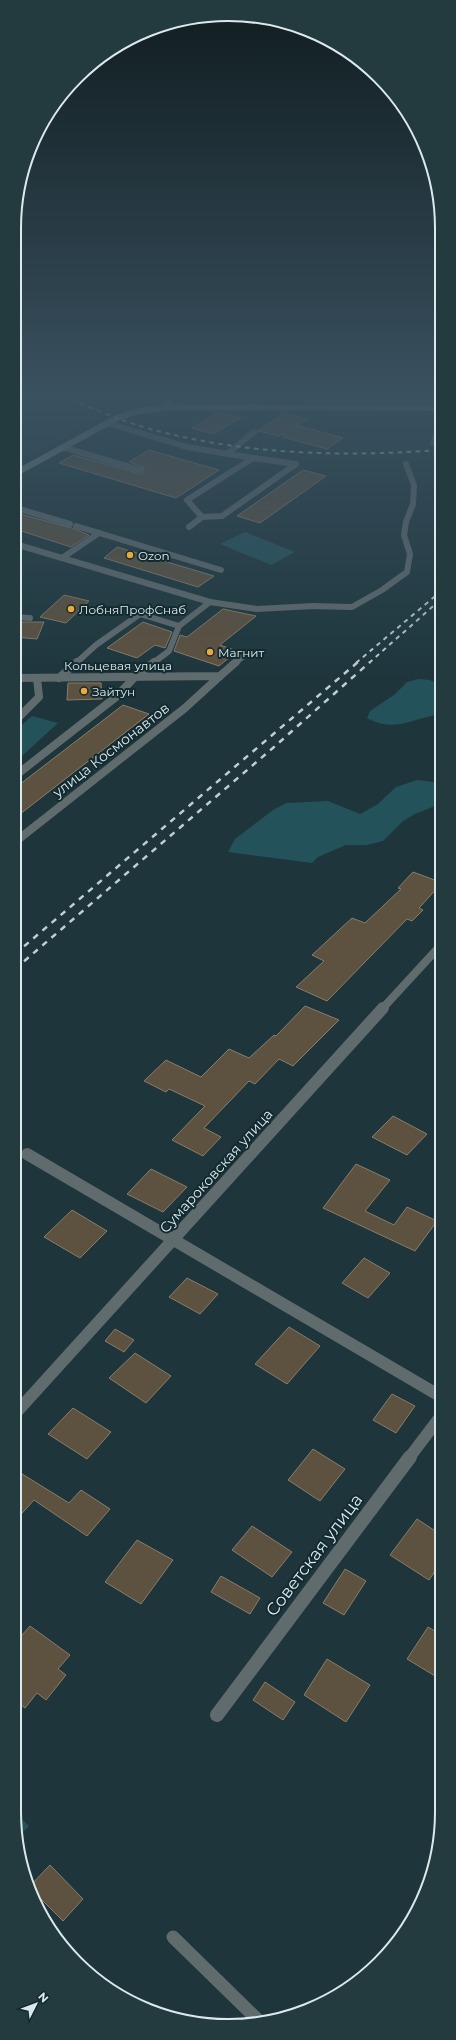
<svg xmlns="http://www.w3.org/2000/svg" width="456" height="2040" font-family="Montserrat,sans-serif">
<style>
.built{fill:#1d4047}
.green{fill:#23525b}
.building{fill:#5d513f;stroke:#8a7d6a}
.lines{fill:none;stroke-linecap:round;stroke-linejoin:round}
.lane-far2{stroke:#606b6e;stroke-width:6}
.lane-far1{stroke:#606b6e;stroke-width:8}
.lane{stroke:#606b6e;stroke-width:13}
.street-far3{stroke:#606b6e;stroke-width:6}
.street-far2{stroke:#606b6e;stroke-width:8}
.street-far1{stroke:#606b6e;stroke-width:12}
.street{stroke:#606b6e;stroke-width:14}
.secondary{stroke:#798b8f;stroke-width:6}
.rail-far1{stroke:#bfced2;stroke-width:2;stroke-dasharray:4.5 4.5;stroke-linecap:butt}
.rail{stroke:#bfced2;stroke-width:2.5;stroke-dasharray:6 6;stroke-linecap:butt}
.poi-dot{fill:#eba93a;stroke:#132b30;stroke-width:1.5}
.labels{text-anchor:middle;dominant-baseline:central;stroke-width:4;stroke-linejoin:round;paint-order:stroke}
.far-poi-label{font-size:12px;fill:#dbe9ed;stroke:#132b30;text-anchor:start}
.far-street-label{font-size:12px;fill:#dbe9ed;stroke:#132b30}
.street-label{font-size:14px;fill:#dbe9ed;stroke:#132b30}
.near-street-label{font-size:17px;fill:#dbe9ed;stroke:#132b30}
.rim{fill:none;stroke:#dbe9ed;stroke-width:2}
</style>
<rect width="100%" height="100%" fill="#1d353b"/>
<path class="built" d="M16,396H137L84,410L101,416L16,463Z"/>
<path class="green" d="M175,396H440V404L180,402L178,401Z
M245,532L295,552L271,565L220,544Z
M418,679L430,680L440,685V714C412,719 394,733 367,718L370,711L394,695L407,682Z
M32,716L58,723L22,756L15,754V731Z
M417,780L434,782L440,788V804L415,814L403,821L383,841L367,845H346L318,857L312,863L228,852L235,839L273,810L286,803L328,801L360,814L378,804L396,787Z
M14,1811L29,1826L19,1836L14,1812Z"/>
<path class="building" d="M220,412L241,418L213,434L192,428Z
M285,413L306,419L296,425L343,438L327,449L283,437L284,433L279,436L258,431Z
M149,450L219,470L176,498L59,463L73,455L141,474L144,472L143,467L129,462Z
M303,470L326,476L260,523L237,516Z
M16,513L72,528L89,535L71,547L15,529Z
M117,547L214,576L198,587L104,558Z
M64,595L89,601L66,623L40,617Z
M223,609L256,616L220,645L237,651L219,666L174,651L180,635L187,637Z
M15,622H44L37,639L15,637Z
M143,622L172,632L165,648L155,645L137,658L107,648Z
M68,683H101L102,699L67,700Z
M123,705L149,714L15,818V788Z
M413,872L440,882V885L419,908L423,910L412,921L407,919L327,1001L296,987L324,961L312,955L352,918L365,923L401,889L398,888Z
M305,1006L339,1020L293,1066L279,1059L255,1084L249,1081L204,1128L221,1137L203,1156L172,1140L205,1106L169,1089L166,1092L144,1081L166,1060L201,1077L229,1049L249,1058L274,1035L276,1036Z
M393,1116L427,1134L407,1155L372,1137Z
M356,1164L390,1180L365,1211L394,1225L407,1207L437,1221L415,1251L323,1208Z
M151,1169L187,1187L163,1212L127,1194Z
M72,1210L107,1231L80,1258L44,1237Z
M364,1258L390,1273L368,1298L342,1283Z
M187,1278L218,1294L200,1314L169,1297Z
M289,1327L320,1346L287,1384L255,1364Z
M115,1329L134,1340L124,1352L105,1341Z
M135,1353L171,1376L146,1403L109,1378Z
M392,1394L415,1406L396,1433L373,1420Z
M73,1408L111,1432L87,1459L48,1434Z
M313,1449L345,1469L320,1501L288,1480Z
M14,1469L69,1503L81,1490L110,1509L87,1536L34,1500L14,1522Z
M417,1519L440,1534V1564L429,1580L390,1555Z
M252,1526L292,1552L272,1577L232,1550Z
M137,1540L173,1560L141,1604L105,1582Z
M345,1569L366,1581L344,1615L323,1603Z
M221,1576L260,1598L250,1614L211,1592Z
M30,1626L70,1655L58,1669L66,1675L46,1700L37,1693L25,1708L14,1700V1644Z
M428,1627L440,1634V1679L407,1659Z
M327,1659L370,1685L346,1722L304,1695Z
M265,1682L295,1702L283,1720L253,1700Z
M50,1865L83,1899L63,1921L29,1887Z"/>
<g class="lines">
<path class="lane-far2" d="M439,408L440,416
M107,423L187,447L253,458
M433,443L440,424
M62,447L140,470
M227,454L254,432
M253,458L296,464L222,516L202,517L187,500Z
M16,508L70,524
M76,526L221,570
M189,527L202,517
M62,558L99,533
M257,609L313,606L352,607L382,590L407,572L410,554L404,535L406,522L413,504L414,485L406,464
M15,617L30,618
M76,663L96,645L140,614L179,626
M153,663L169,651L179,626L210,602
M235,663L246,654"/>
<path class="lane-far1" d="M220,676L236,662
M59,678L77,662
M15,721L39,697L37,678
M15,776L116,697L134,678L154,662"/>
<path class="lane" d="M173,1937L258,2020"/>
<path class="street-far3" d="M15,544L210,602L257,609"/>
<path class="street-far2" d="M15,678L220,676
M15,842L185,708L220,676
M382,1009L440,946"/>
<path class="street-far1" d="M27,1154L440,1396
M14,1415L383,1008
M409,1458L440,1417"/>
<path class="street" d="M217,1715L410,1457"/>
<path class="secondary" d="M168,407L169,396
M16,473L115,419L134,412L168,407L440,408"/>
<path class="rail-far1" d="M64,396C94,409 123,422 154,430C248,455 344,457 440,450
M356,663L440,592
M369,663L440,600"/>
<path class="rail" d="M15,954L358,662
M15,969L274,747L370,662"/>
</g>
<linearGradient id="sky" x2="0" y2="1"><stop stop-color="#101d20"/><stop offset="0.58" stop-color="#3a5160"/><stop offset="1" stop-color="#3a5160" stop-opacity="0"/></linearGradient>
<rect width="456" height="681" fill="url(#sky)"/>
<g class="poi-dot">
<circle cx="130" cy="555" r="4"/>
<circle cx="71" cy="609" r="4"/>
<circle cx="210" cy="652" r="4"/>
<circle cx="84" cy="691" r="4"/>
</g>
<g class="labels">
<g class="far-poi-label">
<text x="138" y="555">Ozon</text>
<text x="79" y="609">ЛобняПрофСнаб</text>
<text x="218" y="652">Магнит</text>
<text x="92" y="691">Зайтун</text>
</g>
<g class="far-street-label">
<text x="118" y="665">Кольцевая улица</text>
</g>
<g class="street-label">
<text transform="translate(111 750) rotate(-38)">улица Космонавтов</text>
<text transform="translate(216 1171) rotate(-48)">Сумароковская улица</text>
</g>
<g class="near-street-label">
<text transform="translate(314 1555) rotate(-53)">Советская улица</text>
</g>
</g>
<path d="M0 0H456V2040H0ZM228 21H228A207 207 0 0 1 435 228V1812A207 207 0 0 1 228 2019H228A207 207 0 0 1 21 1812V228A207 207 0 0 1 228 21Z" fill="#233a3f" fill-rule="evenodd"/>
<path class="rim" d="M228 21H228A207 207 0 0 1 435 228V1812A207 207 0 0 1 228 2019H228A207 207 0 0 1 21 1812V228A207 207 0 0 1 228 21Z"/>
<g transform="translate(36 2004) rotate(48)" stroke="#132b30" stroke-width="3" paint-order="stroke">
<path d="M0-3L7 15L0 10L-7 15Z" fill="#dbe9ed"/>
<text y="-6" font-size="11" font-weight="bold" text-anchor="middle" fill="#dbe9ed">N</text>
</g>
</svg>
